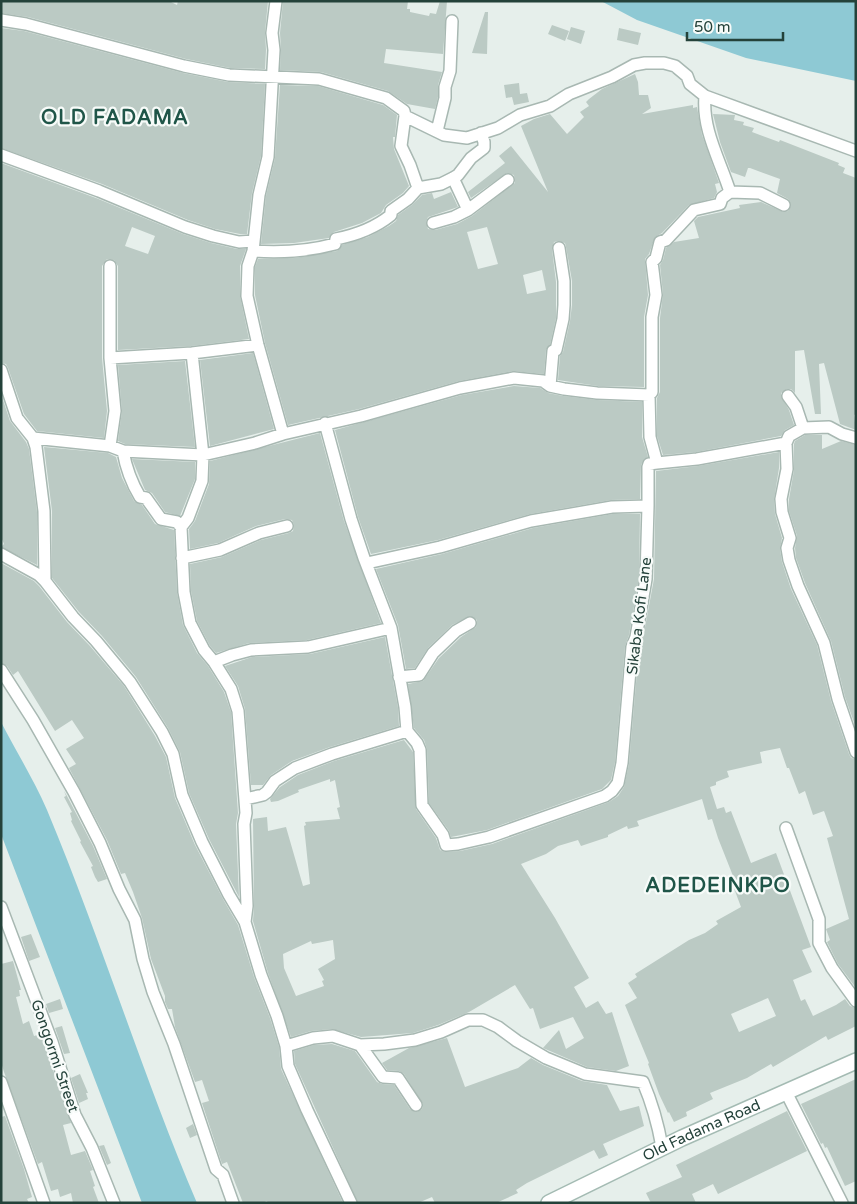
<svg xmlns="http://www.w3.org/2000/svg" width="857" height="1204" font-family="'Varela Round',sans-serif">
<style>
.water{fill:#8ec9d4}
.building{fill:#bbcac4;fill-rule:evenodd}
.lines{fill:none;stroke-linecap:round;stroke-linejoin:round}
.street-casing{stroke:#a8b8b2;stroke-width:14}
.secondary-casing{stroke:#a4bbb3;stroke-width:18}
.street{stroke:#fff;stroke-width:11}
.secondary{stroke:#fff;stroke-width:15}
.labels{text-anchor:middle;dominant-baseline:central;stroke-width:4.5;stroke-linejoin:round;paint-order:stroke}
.street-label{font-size:15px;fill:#24423a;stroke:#f7fbf9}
.district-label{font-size:20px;font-weight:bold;letter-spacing:1px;fill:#1f5548;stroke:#f7fbf9}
</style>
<rect width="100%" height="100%" fill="#e6efeb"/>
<path class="water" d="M601,1H856V81L746,58L637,20Z
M1,722C16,751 34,780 47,810C101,939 142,1074 197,1203H142L1,834Z"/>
<path class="building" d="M1,1H169L177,5L178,1H268L265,32L266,50L265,69L230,68L186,59L28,17L1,13Z
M283,1H408L407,9H410V12L429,16L430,13L436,14L440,1H447L443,54L386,49L384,63L442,72L438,85V97L435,109L407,104L388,91L321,72L280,70L281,50L280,33Z
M485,12H488L487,54L472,53Z
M552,25L569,31L565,41L548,34Z
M571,27L585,31L581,44L567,39Z
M1,28L24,31L183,73L228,82L265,84L261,156L252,193L247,234H240L215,229L188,220L102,184L1,148Z
M619,28L641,33L638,45L617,40Z
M635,74L638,82L639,95H648L651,108L642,114L693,105V108L697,107L702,135L719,183L715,184L717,192L714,198L689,205L662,233L655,237L649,254L645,259L648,295L644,317V387L598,386L558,380L560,356L563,352L570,321L572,305V281L566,247L565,243L558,241L554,242L552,249L556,282V318L550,345L546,350L544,374L513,371L459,381L359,409L288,425L265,343L255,295V267L258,259L295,258L337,251L342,245L368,237L389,226L396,221L398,215L412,205L422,195L432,193L434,199L451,192L458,207L428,217L426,222L428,229L435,230L457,224L472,216L515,183L514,175L507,173L471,198L468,192L505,163L499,156L511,146L548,192L521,126L534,119L550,114L567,134L584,117L580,112L589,106L586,102L589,99L602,89ZM487,227L498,264L478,269L467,232ZM542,270L546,290L527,294L523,275Z
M519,83L520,94L527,93L529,102L514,105L512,97L506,98L504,85Z
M280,85L318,86L383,105L397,115L395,137H393L394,149L409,186L403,193L386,205L381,213L362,223L334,232L329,238L294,243L261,244L266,196L275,158Z
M713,114L735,115L734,120L744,122L743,125L754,128L752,132L779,142L780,140L839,163L838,165L845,168L843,173L856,178V414L854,415L856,430L840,424L824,363L819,364L821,414H815L804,350L795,351V393L791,389H787L781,393V396L789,410L794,425L785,430L781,436L696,452L663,455L657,436V398L660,392V318L663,294L660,265L663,260L666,248L674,242L699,238L694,221L698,217L740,208L739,205L761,202L784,212L788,211L791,205L788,199L777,193L780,179L750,168H748L745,177L731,172L720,142Z
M1,163L96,198L183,234L211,243L237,249H246L240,266V296L249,339L191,346L118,350V266L114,260L107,259L102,266V358L107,411L104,438L37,431L24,414L8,368L6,364L1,363ZM132,227L155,236L148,254L125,246Z
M253,353L274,429L210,446L200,360Z
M185,361L195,447L125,444L118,441L122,411L118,365Z
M514,386L540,388L548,393L563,396L597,400L642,402V437L648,457L644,459L641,465L640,499L611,500L530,514L438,540L371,554L358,517L335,430L462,395Z
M1,394L10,421L26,442L29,449L37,512V565L1,547L4,544L1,537Z
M320,433L344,521L381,623L307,640L249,643L216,653L210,646L197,621L191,591L190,564L222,557L261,540L289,533L293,531L294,525L292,520L285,519L256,526L218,543L190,549L189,529L195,521L209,484L210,461Z
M805,435H822V449L841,441L856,445V728L845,697L831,641L805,583L796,558L795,548L797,536L789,511V499L794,470V444L795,441Z
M44,447L108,453L116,457L122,478L134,501L142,505L155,524L174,530L177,592L183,625L197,653L208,666L224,692L231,712L238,813L236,824L239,897L209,839L189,793L180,752L168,728L136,677L102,636L79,612L52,578V511Z
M779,452V468L774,500L775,514L782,538L780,549L782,562L791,589L817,645L831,701L849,754L851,758L856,759V988L838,964L827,942L830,940L826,929L849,919L827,838L833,836L824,811L813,815L805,791L799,794L789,768H787L780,748L760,752L762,763L727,771L729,777L716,782V785L710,787L717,809L724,807L726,813L731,811L751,863L776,853L811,947L802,950L812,972L793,980L801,1001L805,999L813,1016L836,1005L845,999L850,1006L856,1008V1026L828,1040L826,1036L773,1067L771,1064L747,1078L710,1093L713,1099L686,1112L687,1116L674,1122L669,1112L668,1113L659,1094L648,1064L649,1063L625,1005L637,998L628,983L637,977L635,974L689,940L705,933L718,924L716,921L741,907L732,883L735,881L718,838L712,819L708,820L702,799L637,821L639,826L628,829L627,826L608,835V837L581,846L578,840L558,846L546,854L521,864L555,918L589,978L574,987L586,1008L598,1001L606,1014L612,1012L629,1066L616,1071L587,1067L543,1048L559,1030L566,1049L584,1038L573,1017L540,1029L533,1008L530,1009L515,985L469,1012L438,1025L413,1033L361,1037L332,1029L311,1031L291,1037L268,973L253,921L254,906L253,819L267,817L268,831L286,827L303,886L310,884L304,826L306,825L305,822L340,819L337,808L340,807L335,780L330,782V779L298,790L299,792L278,801L271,802L270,799L280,787L298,775L334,761L404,740L413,752L416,809L436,838L440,850L444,852L460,851L492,844L609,802L618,796L624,787L629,764L639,649L643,638L654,579L656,471L698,466ZM333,940L335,959L318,969L324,980L322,981L324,986L296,996L284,968L283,954L311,941L312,944ZM768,998L776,1016L739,1032L731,1014Z
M132,459L195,462V479L180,516L165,512L152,493L145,490Z
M613,514H640L639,578L629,635L625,646L615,762L611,780L602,789L487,830L451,837L449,831L429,803L427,749L424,740L414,728L408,684L423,681L439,658L461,637L476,627L477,620L470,616L452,625L428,648L415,668L406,669L398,625L376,569L442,554L533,528Z
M1,563L34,581L39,586L67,622L90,646L124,686L155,736L166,757L175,798L195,845L223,899L238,925L254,977L270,1018L279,1047L281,1069L343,1203H268L267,1201L262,1203H243L227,1162L222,1164L202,1103L209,1101L202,1080L195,1082L175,1027L172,1009H168L165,1002V996L151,959L142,918L133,892L125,873L121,874L107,840L69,768L76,764L66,749L84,738L72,720L55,731L18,671L13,675L7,666L1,663Z
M385,637L398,708L399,726L330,747L292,761L271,775L263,785H251L245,709L238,686L225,666L252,657L310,654Z
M64,791L67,796L93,846L107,879L98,882L95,877L91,867L93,866L80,842L81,841L71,821L72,820L70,813L72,812L64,797L66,796Z
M31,934L40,957L29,961L21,937Z
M13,961L21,990H19L20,996L16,997L23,1024L29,1021L34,1036L41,1034L71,1123L63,1125L71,1155L85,1151L93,1170L90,1171L95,1186L93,1187L99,1203H73L71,1193L60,1197L58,1189L51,1191L42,1162L38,1164L4,1072L1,1062V964Z
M60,999L63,1009L49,1013L46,1004Z
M62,1026L70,1053L64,1054L55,1028Z
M447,1038L465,1087L518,1068L531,1058L543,1065L582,1081L607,1085L620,1111L639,1106L644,1126L603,1144L608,1155L599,1159L594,1150L527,1183L516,1190L518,1193L496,1203H435L432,1197L418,1203H358L295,1064L294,1051L314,1045L332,1044L355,1051L377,1082L382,1084L394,1085L410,1109L417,1112L422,1109L423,1104L404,1074L399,1071L387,1070L382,1063L409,1048Z
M80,1074L88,1093H86L88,1099L79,1103L71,1078Z
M856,1079V1181L845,1186L827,1147L825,1148L823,1143L821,1144L801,1104Z
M787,1111L807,1151L718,1194L713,1184L692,1194L696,1203H651L646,1193L682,1177L676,1165Z
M5,1116L24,1169L32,1197L27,1199L29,1203H1V1117Z
M193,1124L197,1135L190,1138L186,1128Z
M104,1145L111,1163L107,1165L99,1146Z"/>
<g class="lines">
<defs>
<path id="street" d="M276,1L272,33L274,50L268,157L259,195L253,251L248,266L247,296L258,345L283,434
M1,20L26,24L184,66L229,75L319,79L386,98L404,111L405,116L444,135L467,138L498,128L520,115L550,106L569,94L612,77L634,65L645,63H664L675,66L687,76L690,84L705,96L856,151
M705,96C702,130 720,160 730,192
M437,131L445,98V87L450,71L452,21
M1,155L99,191L185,227L213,236L239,242L254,241
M418,188L441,184L453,178L458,175L471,158L484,148V142L481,133
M468,210L508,180
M433,223L454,217L468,210L453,178
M253,251C280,253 309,251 335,244L336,239C356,235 375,228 391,215V211L408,199L418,188L410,165L401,146L405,116
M192,353L203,455L202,481L188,518L181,527L184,592L190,623L204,650L214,662L231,689L238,711L246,813L244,824L247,906L245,922
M110,358L192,353L258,345
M1,370L17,418L33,438L36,447L44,511L45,581
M550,386L553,351L556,350L563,319L564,305V281L559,248
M788,396L796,407L803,428
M325,423L351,519L364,558L391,628L405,707L407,731L417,743L420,750L422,805L443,835L446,845L458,844L489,837L605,796L612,791L618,783L622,763L632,647L636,637L646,579L648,506V467L649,464L657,463L650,437L649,395L652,392V317L656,295L652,262L656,258L660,242L666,240L694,210L720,204L722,198L730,192L760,193L784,205
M33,438L110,446L123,451L203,455L255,443L283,434L361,416L460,388L514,378L543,381L550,386L564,389L597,393L649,395
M786,443L787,469L781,499L782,512L790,538L787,548L789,560L798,586L824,643L838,699L856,752
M110,446L115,411L110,358V266
M123,451C126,468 131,482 140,497L146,498L161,519L177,522L181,527
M657,463L697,459L786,443L789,436L803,428L829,427L842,434L856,438
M1,554L39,575L45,581L73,617L96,641L130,682L162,732L173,754L182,795L202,842L229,895L245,922L261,975L277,1016L286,1046L288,1066L307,1110L351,1203
M182,558L220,550L259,533L287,526
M367,563L440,547L531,521L612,507L648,506
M214,662L232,655L251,650L308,647L391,628
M1,670L33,720L74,792L100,843L119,889L135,920L143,959L153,992L174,1044L216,1169L223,1175L233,1203
M399,677L419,675L433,653L456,631L470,623
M245,799L263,795L267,792L275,781L295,768L332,754L407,731
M786,828L819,919V943L832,968L856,1001
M1,907L52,1042L75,1115L92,1148L114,1203
M360,1045L383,1077L398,1078L416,1105
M286,1046L313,1038L333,1036L360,1045L384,1044L415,1040L441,1032L468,1020H483L498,1027L517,1041L546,1058L585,1074L643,1082C652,1103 658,1124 662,1147
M1,1082L44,1203
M786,1092L842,1203"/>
<g id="secondary">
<path id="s1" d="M549,1203L682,1138L856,1061"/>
</g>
</defs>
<use href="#street" class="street-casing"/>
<use href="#secondary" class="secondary-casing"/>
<use href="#street" class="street"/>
<use href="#secondary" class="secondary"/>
</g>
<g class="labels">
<g class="street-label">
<text transform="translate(639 616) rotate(-83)">Sikaba Kofi Lane</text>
<text transform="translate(55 1056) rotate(71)">Gongormi Street</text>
<text stroke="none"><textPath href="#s1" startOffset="169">Old Fadama Road</textPath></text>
</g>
<g class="district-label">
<text x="115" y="118">OLD FADAMA</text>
<text x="718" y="886">ADEDEINKPO</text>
</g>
</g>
<rect width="857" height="1204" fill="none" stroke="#24423a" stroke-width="5"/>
<path d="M687 32v8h96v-8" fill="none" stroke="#24423a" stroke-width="2.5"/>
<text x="694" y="32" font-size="15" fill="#24423a" stroke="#f7fbf9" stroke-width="4" paint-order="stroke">50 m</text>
</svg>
